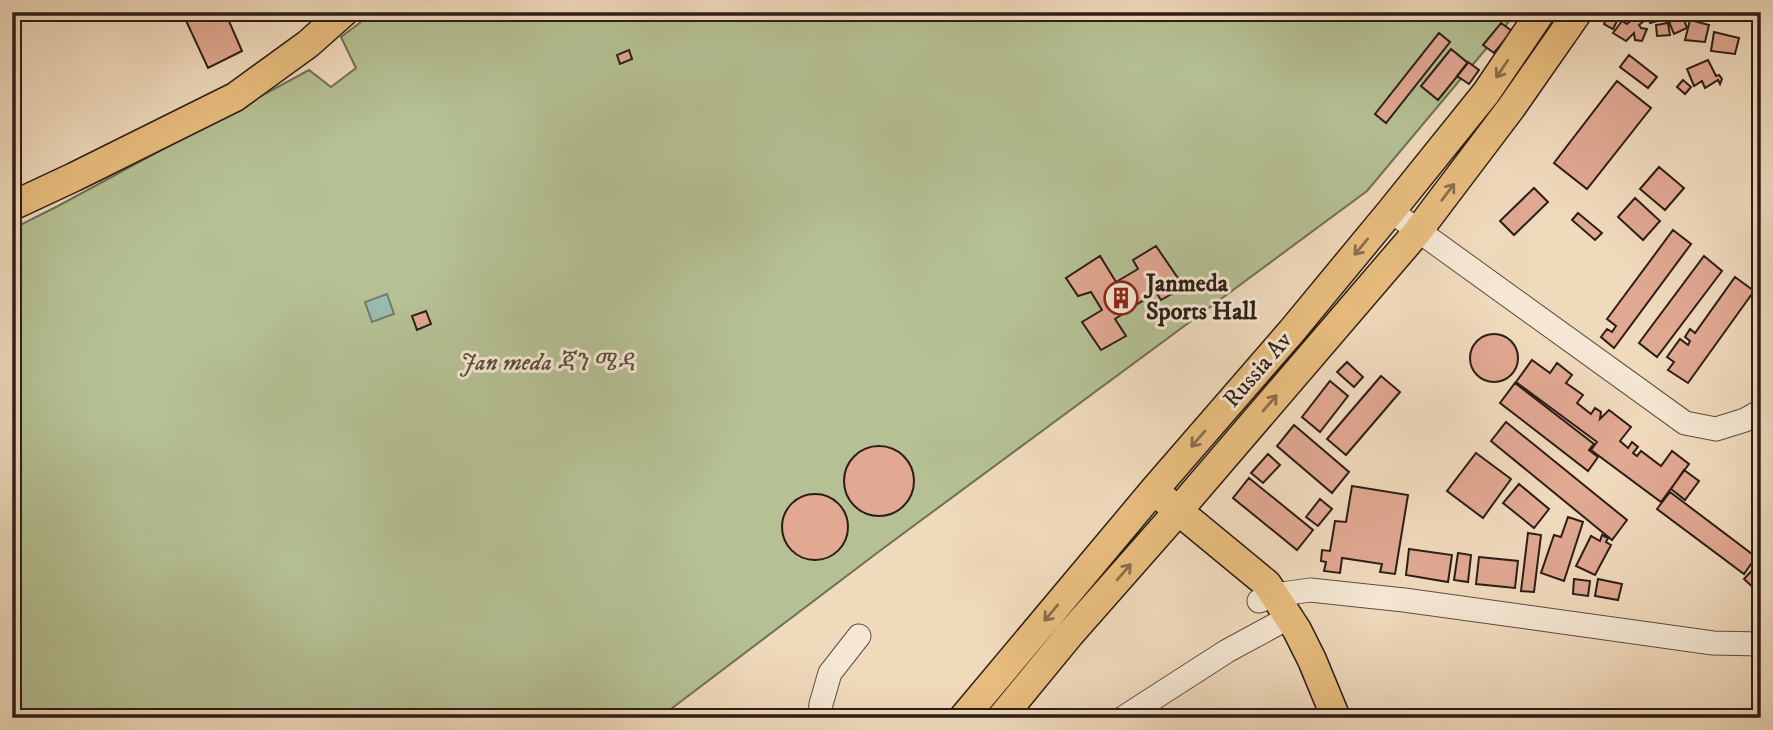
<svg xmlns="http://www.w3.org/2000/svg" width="1773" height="730" font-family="'IM FELL DW Pica','Noto Serif Ethiopic',serif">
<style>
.green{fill:#b5c194;stroke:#716f56;stroke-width:2}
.water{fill:#9abbaf;stroke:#6e7c72;stroke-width:2}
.building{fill:#e1a892;stroke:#2d1d17;stroke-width:2}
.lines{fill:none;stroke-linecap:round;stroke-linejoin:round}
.minor-casing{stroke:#5e4c40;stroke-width:25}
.major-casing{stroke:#2d1d17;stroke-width:31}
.minor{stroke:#f5e7d3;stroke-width:23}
.major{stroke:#e8bd7e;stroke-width:28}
.oneway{stroke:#8a6d4a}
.labels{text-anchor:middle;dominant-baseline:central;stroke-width:6;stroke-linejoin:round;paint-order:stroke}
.poi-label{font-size:24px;font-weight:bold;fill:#2d1d17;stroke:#f5e7d3;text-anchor:start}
.park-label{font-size:24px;font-style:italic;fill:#564e3c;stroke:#f5e7d3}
.street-label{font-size:24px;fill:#2d1d17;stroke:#f5e7d3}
</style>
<rect width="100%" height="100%" fill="#f0dabc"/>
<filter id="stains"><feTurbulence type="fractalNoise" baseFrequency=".00286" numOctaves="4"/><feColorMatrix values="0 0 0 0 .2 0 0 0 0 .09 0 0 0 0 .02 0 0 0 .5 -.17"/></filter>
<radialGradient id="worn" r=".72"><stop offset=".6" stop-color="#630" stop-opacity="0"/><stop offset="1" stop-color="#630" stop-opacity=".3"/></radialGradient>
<path class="green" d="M374,12H1508L1511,19L1367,191L885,547L659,718H12V229L58,206L309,70L331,87L356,68L341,37Z"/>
<path class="water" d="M387,294L394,314L372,322L365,302Z"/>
<path class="building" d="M182,12H225L242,51L208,68Z
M1609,12L1620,15L1613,29L1604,24Z
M1656,12H1679L1678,16L1650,23V14Z
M1637,15L1644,21L1639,25L1641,28L1647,29L1642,41L1635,40L1634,33L1626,41L1613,33L1622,21L1627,24Z
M1683,17L1687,28L1674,34L1669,22Z
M1690,20L1709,25L1705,42L1685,40Z
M1501,23L1512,31L1494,53L1483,45Z
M1668,23L1670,35L1657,36L1656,25Z
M1714,32L1739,38L1735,54L1711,51Z
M1439,33L1450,42L1386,123L1375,114Z
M1451,49L1468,63L1438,100L1421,86Z
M629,50L632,59L620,64L617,55Z
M1629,55L1657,77L1648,88L1620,67Z
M1708,60L1716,76L1719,75L1722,79L1720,84L1718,80L1705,88L1702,81L1694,86L1687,69Z
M1468,62L1479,70L1469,84L1457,76Z
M1683,80L1691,87L1685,94L1677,87Z
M1617,81L1651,108L1587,189L1554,163Z
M1659,167L1684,188L1665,210L1640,189Z
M1534,188L1548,202L1514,235L1500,221Z
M1635,198L1660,221L1643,240L1618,217Z
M1578,213L1602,233L1595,240L1572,220Z
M1673,230L1691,244L1614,348L1601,337L1607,329L1612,332L1616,326L1607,319Z
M1156,246L1184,287L1161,300L1156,292L1115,319L1126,336L1101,350L1082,322L1102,310L1091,292L1078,296L1066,278L1100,256L1116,282L1138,269L1133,260Z
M1704,256L1722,271L1657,357L1639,343Z
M1735,277L1754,291L1688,383L1668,370L1674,362L1667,357L1680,339L1688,345L1690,341L1685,337L1690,329L1695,333Z
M426,311L431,324L417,330L412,316Z
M1470 358a24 24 0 1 1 48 0a24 24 0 1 1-48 0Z
M1532,360L1550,373L1557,363L1572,375L1566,383L1583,395L1577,403L1591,414L1595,408L1601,412L1600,419L1609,410L1631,427L1620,441L1628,448L1632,442L1638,447L1633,453L1637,456L1641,451L1661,466L1672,451L1689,464L1661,502L1591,450L1597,442L1516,382Z
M1347,362L1363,377L1354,387L1337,372Z
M1381,376L1400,392L1346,455L1327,439Z
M1330,381L1348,396L1320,432L1302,417Z
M1515,383L1594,444L1589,450L1598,457L1588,471L1500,403Z
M1506,422L1627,520L1612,540L1491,441Z
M1294,425L1349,472L1332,493L1277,446Z
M844 481a35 35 0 1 1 70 0a35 35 0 1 1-70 0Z
M1476,453L1511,479L1483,518L1447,491Z
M1268,454L1280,465L1263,483L1251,473Z
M1684,470L1699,481L1685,500L1671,489Z
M1249,478L1313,530L1297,550L1233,498Z
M1519,484L1549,509L1534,528L1503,503Z
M1352,486L1408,495L1395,574L1380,572L1382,564L1342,558L1340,573L1324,571L1326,562L1321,561L1322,550L1330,551L1335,521L1346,522Z
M1670,492L1756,557L1744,574L1657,509Z
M782 527a33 33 0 1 1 66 0a33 33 0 1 1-66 0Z
M1320,499L1332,509L1318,526L1306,517Z
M1568,517L1583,522L1564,581L1541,573L1554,535L1561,537Z
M1528,533L1541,535L1534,592L1521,591Z
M1602,535L1608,538L1606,542L1611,545L1595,575L1576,566L1591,536L1600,541Z
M1409,549L1452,555L1448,582L1406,575Z
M1458,553L1471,555L1468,582L1454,580Z
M1479,557L1518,561L1515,588L1476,584Z
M1757,565L1761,568V588L1758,592L1744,579Z
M1574,579L1590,581L1588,596L1573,594Z
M1598,579L1622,584L1618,600L1595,596Z"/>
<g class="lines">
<defs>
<path id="minor" d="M1391,211L1685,423L1716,429L1745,420L1761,411
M1259,601L1275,595L1310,590L1404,600L1713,643L1761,644
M820,718L821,704L830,673L859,636
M1123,718L1227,651L1275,625"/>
<path id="major" d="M12,206L74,177L235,97L308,44L344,12
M1164,499L1267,584L1297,630L1312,660L1336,718
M963,718L1154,490L1291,332L1391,211L1486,93L1541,12
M1001,718L1070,634L1166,525L1418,231L1511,108L1578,12"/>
</defs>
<use href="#minor" class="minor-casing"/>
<use href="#major" class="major-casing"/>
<use href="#minor" class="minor"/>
<use href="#major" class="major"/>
</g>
<defs><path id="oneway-shaft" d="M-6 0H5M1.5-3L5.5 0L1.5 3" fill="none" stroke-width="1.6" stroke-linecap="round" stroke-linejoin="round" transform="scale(1.75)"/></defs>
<g class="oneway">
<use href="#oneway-shaft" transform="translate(1502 69) rotate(124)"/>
<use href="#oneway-shaft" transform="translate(1448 192) rotate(-53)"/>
<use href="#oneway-shaft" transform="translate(1361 247) rotate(130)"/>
<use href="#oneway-shaft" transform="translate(1270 403) rotate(-49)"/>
<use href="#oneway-shaft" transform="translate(1198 439) rotate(131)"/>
<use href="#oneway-shaft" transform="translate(1124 572) rotate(-49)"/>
<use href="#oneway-shaft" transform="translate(1051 613) rotate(130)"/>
</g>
<defs>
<symbol id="building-ring" viewBox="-11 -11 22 22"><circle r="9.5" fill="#f5e7d3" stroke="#8f2418" stroke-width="1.5"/><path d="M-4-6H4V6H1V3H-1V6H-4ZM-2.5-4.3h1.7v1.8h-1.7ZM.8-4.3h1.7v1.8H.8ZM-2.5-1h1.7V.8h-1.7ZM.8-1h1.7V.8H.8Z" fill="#8f2418"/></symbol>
</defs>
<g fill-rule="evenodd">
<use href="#building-ring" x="1102" y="279" width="38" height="38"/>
</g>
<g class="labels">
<g class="poi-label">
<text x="1146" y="284">Janmeda<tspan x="1146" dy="28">Sports Hall</tspan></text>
</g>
<g class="park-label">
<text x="547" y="363">Jan meda ጃን ሜዳ</text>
</g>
<g class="street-label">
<text transform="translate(1258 370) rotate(-49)">Russia Av</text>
</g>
</g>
<rect width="1773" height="730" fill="none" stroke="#f0dabc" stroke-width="42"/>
<rect x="14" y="14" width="1745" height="702" fill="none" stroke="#2d1d17" stroke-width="3.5"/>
<rect x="21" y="21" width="1731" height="688" fill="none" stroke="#2d1d17" stroke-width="2"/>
<rect width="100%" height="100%" filter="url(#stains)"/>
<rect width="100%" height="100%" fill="url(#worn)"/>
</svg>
